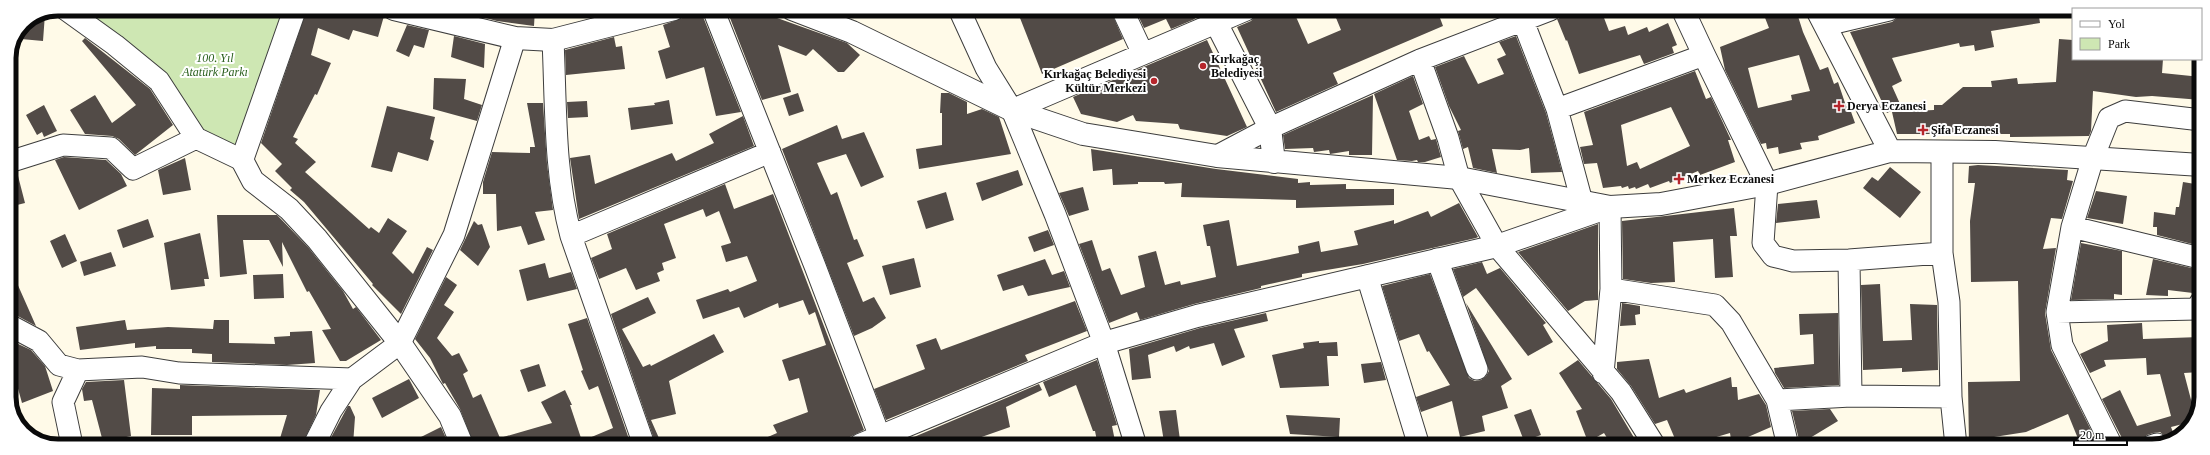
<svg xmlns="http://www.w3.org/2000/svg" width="2210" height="455" font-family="'Times New Roman',serif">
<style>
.green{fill:#cee7b3}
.building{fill:#524b47;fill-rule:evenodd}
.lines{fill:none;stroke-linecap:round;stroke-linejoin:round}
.minor-casing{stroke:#3d3d3d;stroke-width:23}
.tertiary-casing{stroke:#3d3d3d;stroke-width:24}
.minor{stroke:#fff;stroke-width:21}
.tertiary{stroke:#fff;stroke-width:22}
.poi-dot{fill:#b6262c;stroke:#fff;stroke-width:1.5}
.labels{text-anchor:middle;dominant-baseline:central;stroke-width:4;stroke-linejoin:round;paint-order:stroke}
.park-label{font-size:12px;font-style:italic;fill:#2a5f1d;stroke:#fff}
.poi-label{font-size:12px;font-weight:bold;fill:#0a0a0a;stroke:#fff;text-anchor:start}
.rim{fill:none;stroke:#0a0a0a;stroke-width:5}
</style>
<rect width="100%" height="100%" fill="#fffae8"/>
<path class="green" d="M68,9H292L242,158L197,137L160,80Z"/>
<path class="building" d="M307,9H360L384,16L378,37L353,30L349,40L318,28L311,55L331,63L317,95L315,94L293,137L298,139L295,143L316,162L305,172L369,229L371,227L379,233L388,218L407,231L392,253L413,274L427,247L433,250L401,314L372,285L373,284L304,202L290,190L292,188L275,171L282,164L261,143Z
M475,9H535L534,26L497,21L474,15Z
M686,9H697V15L702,14L741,112L716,116L704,67L666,79L658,51L670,47L663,25L682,18Z
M1042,9H1110L1123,39L1042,74L1020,18Z
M1135,9H1191L1195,19L1171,29L1166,19L1144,28Z
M1267,10H1293L1308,44L1341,30L1334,13L1342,10H1437L1443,26L1333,73L1338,84L1276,112L1237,27L1251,21L1257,14Z
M1581,10H1601L1609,31L1625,26L1628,35L1647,27L1649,32L1668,23L1677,45L1672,47L1674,53L1644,64L1640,55L1579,74L1567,40L1566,41L1557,19Z
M1762,10H1796L1803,32L1820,70L1828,67L1834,84L1838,82L1846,106H1849L1855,123L1818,136L1819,140L1800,143L1802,149L1779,154L1778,147L1767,149L1766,143L1761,144L1725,70L1720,47L1769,28ZM1799,55L1810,91L1791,95L1792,100L1758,108L1748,68Z
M1901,10H2038L2040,23L1991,31L1994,47L1975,51L1974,45L1960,47L1959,43L1892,58L1902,81L1892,86L1901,106L1887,113L1850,32L1892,22L1897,18Z
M765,11L766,14L847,43L860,55L844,72H838L813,49L806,56L778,45L791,92L762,100L730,18Z
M45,14L43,41L21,39L24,23Z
M407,25L429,30L424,48L414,45L409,57L396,51Z
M454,36L485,44L484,68L451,57Z
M1516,36L1546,113L1562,172L1531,173L1529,148L1520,150L1492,149L1497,173L1473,168L1468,147L1463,149L1458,131L1461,130L1449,106L1435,67L1464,56L1478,84L1504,74L1497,59L1506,55L1499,42Z
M614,37L616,47L622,46L625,69L566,75L565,50Z
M85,38L150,89L173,125L135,155L119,139L112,136L85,134L70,110L95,95L112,123L136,105L82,41Z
M2059,39L2073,40V59H2163L2162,73L2201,77V100L2152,96L2136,97L2093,91L2091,131L2089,136L2010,137V134H1897L1892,112L1934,110V105H1942L1963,87H1992L1991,81L2017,78L2018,84L2056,82Z
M1207,40L1247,127L1227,136L1180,129L1178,124L1136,121L1133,115L1117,122L1081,114L1073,97Z
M1695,71L1706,99L1711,97L1731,140H1728L1735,162L1700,175L1698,171L1670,183L1669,181L1650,188L1648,184L1636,189L1635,187L1629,189L1628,186L1622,188L1621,186L1603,188L1597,163L1584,164L1580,147L1593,145L1584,112ZM1671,107L1690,146L1640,169L1637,162L1627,166L1621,125Z
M1413,76L1423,104L1409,111L1419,140L1429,136L1431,140L1436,139L1441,157L1425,162H1418L1417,160L1412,161L1397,160L1374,94Z
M434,78L466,79L464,99L482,105L477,121L433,109Z
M798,93L804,111L789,116L783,98Z
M941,93H949L967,102V114L982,109L999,117L1011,154L919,169L916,149L942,145V113H940Z
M1373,95L1372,155H1349V151L1330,154L1329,150L1314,152L1313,148L1285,149L1283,135Z
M669,100L673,124L631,130L628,108L655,105L654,103Z
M587,101L588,117L568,118L567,102Z
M527,103H543L547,164L553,210L535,212L545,240L528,245L521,226L497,231L496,194H483V182L492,152L530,153V147H535Z
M44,105L57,131L44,137L42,132L37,135L26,115Z
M387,106L435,117L430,139L434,141L428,161L398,152L392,172L371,167Z
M743,116L754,146L579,219L570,158L590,155L595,184L672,153L676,161L714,143L709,134Z
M837,125L842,139L864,132L884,177L861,187L846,154L817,163L831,195L837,192L854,240L857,239L864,256L847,263L863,302L874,297L886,318L872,328L854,336L782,149Z
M1091,149L1216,169L1298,179V183L1310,182V185L1346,184V189H1394V205L1296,208V200L1181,197L1182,183L1165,184L1164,182H1138V184L1113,185L1112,169L1093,171Z
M64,157L106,160L121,174L127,186L79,210L55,160Z
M185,158L191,190L163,195L158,170Z
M1978,165L2068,170L2067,180L2073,181L2062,219L2051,218L2043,249L2056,248L2045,313L2051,350L2093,434L2087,436L2089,446H2081L2068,414L2026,432L1994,437V446H1969L1968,382L2020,381L2018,281L1971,282L1970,221L1975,183H1968L1969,166Z
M1890,167L1921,192L1900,218L1863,188L1872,177L1878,181Z
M1018,170L1023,185L982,201L976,183Z
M17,172L25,203L9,207V174Z
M2183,182L2201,185L2200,246L2157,235V227H2153L2154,212L2175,215L2176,207H2179Z
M725,184L734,209L773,194L864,430L850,437L848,445H749L777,433L773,425L808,412L799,378L789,381L782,360L826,345L815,312L809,315L803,300L779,308L778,303L744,318L739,307L703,319L696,300L728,289L730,292L757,281L747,256L726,262L721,246L731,243L719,211L706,217L703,209L664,224L676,258L662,263L664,270L657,273L660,281L636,290L626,268L599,279L591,258L612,249L607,234Z
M1083,187L1089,210L1069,216L1059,193Z
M2096,191L2127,196L2123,224L2087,218Z
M946,192L954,220L926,229L917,201Z
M1817,200L1820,218L1776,223L1778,204Z
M1459,203L1478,237L1476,238L1363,264L1302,274V277L1261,286V288L1194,304L1140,320L1137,312L1109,323L1079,244L1092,240L1102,271L1110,268L1121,295L1145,287L1138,256L1156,251L1165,285L1180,281L1181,285L1216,277L1210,246H1207L1203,225L1229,220L1237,266L1299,253L1298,246L1319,241L1321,252L1358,245L1354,231L1394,220V224L1428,211L1431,217Z
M1734,208L1737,236H1730L1733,277L1715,278L1713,239L1673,242L1675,282L1651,283L1623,279L1622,221Z
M217,215H277L308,247L343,291L353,309L356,307L381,340L346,361H340L322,330L331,329L309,291L307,292L282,242L283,267L269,240H243L247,274L220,277Z
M148,219L154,237L123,248L117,230Z
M474,221L478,225L482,224L490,247L478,266L460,250Z
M1598,224V300L1585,301L1568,311L1518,252Z
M1048,230L1054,245L1034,252L1028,237Z
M200,233L209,279H204L205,286L171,290L164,243Z
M65,234L77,261L62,268L50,241Z
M2081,243L2122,251V295L2114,294V299L2071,300Z
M111,252L116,266L84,276L80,262Z
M914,258L921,287L890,295L882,266Z
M1045,259L1052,275L1064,271L1070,287L1028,296L1023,285L1003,291L997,275Z
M2153,259L2200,270V291L2193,293L2168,290V296L2146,295Z
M1482,262L1487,274L1500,268L1546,323L1543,325L1553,342L1528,356L1476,288L1463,297L1453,269Z
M545,263L549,278L571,272L577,289L527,301L519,270Z
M9,265L36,326L14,314L9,305Z
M283,274L284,298L254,299L253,275Z
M1430,274L1469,378L1475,381L1481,380L1486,376L1489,371L1466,303L1512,379L1501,386L1508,408L1482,416L1485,431L1460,437L1452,401L1421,412L1416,397L1450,385L1429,351L1427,352L1419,334L1399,341L1382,286Z
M446,277L457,285L444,305L454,312L437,338L452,356L459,353L468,371L463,374L473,398L481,394L500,438L552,423L541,402L565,390L572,405H570L582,441L613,428L598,386L589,390L581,371L583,370L568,324L587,318L631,445H474L460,409L445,383L443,384L430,358L415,339Z
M1880,284L1883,341L1912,340L1910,304L1937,305L1938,370L1902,372V368L1863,370L1861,285Z
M648,297L656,313L622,329L643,367L650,364L651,366L714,334L724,352L669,381L676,414L651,420L662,445H656L611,314Z
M1075,301L1087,331L1025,355L1028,361L886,420L874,389L925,369L916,345L936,338L941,350Z
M1622,303L1640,306V314L1635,315L1636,325L1620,326Z
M1266,313L1268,321L1234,329L1245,357L1222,366L1214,343L1190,349L1189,346L1176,352L1174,346L1148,355L1151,378L1132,380L1129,349L1200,328Z
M1838,313L1839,385L1784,388L1775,373L1774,368L1814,364L1813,334L1800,335L1799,314Z
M125,320L127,330L168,327L213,329L214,320H229V343L275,344L274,337L290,336V332L312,331L315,363L287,365L212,362V354L192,353V349H156V346L135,348V343L80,350L76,327Z
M2142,323L2143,339L2200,337V372L2184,373L2195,415L2191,422L2171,427L2174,435L2166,437L2160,432L2153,433L2147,435L2141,441L2126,446L2102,399L2120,390L2137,426L2171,416L2160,374L2147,375L2146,358L2104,360L2106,366L2090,373L2080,354L2108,341L2107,325Z
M1319,341V343L1337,342L1338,356H1327L1329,386L1280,388L1272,355L1304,348L1303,343Z
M16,343L31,350L45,366L53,391L22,403L17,385L9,388V344Z
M1649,359L1659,398L1684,389L1686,393L1731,377L1732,387H1737L1738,400L1759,394L1766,405L1771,427L1748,437L1749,446H1732L1730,433L1696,443L1698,446H1678L1667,420L1655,424L1631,386L1617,369V362Z
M1097,360L1117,425L1112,426L1116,446H1098L1095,431H1093L1076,385L1049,397L1043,382Z
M1578,360L1611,399L1639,446H1612L1604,433L1588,442L1576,411L1582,409L1559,373Z
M1381,362L1386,380L1364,383L1361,364Z
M539,364L546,386L528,392L520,370Z
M409,379L419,398L382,418L372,398Z
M124,380L131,436L103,442L92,400L84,401L82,389L86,382Z
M1039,384L1042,390L1006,407L1010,427L973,440L975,445H895Z
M180,385L320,390L316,415L302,445H278L287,415L192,416V435H151L152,388L180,389Z
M348,406H350L355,417L353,445H327Z
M1531,409L1541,435L1524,441L1514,415Z
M1830,409L1838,421L1800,444L1792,411Z
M1176,410L1180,440L1164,442L1159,411Z
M1286,415L1340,418L1339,437L1290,434Z
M441,427L449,445H405Z"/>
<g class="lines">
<defs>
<path id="minor" d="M65,9L115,45L159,81L196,138L242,160
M713,9L815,266L883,445
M959,9L986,68L1012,110L1055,214L1104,343L1136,446
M1122,9L1143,54
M1523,21L1557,109L1582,202
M1826,25L1889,10
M553,40C556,105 554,173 571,236L644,445
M1420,60L1448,138L1459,178L1497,246L1621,392L1655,446
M1557,109L1704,55
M1012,110L1246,10
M1942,152V253L1949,302L1951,397L1956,446
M1217,156L1270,128L1420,60L1550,10
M9,162L63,145L111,148L133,169L196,138
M1767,184L1763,243L1773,256L1793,261L1849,260L1942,253
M2072,227L2200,258
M571,236L770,152
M1437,259L1477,369
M1849,260L1851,396
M1367,276L1419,446
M1611,289L1715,305L1731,322L1777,400L1788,446
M2057,312L2197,309L2200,303
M9,325L39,341L59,365L78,370L142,367L179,373L352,379
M1603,373L1611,289L1610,207
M1777,400L1851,396L1951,397
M72,445L63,402L78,370
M314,445L331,411L352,379L400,343L454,235L515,38
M2112,446L2062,345L2057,312L2072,227L2093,158L2109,118L2125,111L2201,120
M2151,446L2157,444"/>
<path id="tertiary" d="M295,9L242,160L253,181L289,209L317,239L400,343L450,416L462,445
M394,9L515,38L553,40L674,9
M792,9L852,32L1012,110L1083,134L1217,156L1459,178L1610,207L1661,204L1767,184L1890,151L1995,152L2201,165
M1209,9L1270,128L1274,162
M1683,10L1704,55L1767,184
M1817,10L1890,151
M860,445L1104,343L1197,316L1497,246L1609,207"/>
</defs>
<use href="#minor" class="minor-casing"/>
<use href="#tertiary" class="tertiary-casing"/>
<use href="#minor" class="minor"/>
<use href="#tertiary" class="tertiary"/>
</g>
<g class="poi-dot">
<circle cx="1203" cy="66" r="4"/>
<circle cx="1154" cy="81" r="4"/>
<path d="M1837 100h4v4h4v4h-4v4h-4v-4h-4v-4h4z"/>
<path d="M1921 124h4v4h4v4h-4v4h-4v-4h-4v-4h4z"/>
<path d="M1677 173h4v4h4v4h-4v4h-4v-4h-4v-4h4z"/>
</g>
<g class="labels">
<g class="park-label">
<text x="215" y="58">100. Yıl<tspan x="215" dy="14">Atatürk Parkı</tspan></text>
</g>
<g class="poi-label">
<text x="1211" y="59">Kırkağaç<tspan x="1211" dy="14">Belediyesi</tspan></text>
<text x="1146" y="74" text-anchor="end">Kırkağaç Belediyesi<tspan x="1146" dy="14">Kültür Merkezi</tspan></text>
<text x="1847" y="106">Derya Eczanesi</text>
<text x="1931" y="130">Şifa Eczanesi</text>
<text x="1687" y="179">Merkez Eczanesi</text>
</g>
</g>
<path d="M0 0H2210V455H0ZM58 16H2152A42 42 0 0 1 2194 58V397A42 42 0 0 1 2152 439H58A42 42 0 0 1 16 397V58A42 42 0 0 1 58 16Z" fill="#fff" fill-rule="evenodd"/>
<path class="rim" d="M58 16H2152A42 42 0 0 1 2194 58V397A42 42 0 0 1 2152 439H58A42 42 0 0 1 16 397V58A42 42 0 0 1 58 16Z"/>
<rect x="2072" y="8" width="130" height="52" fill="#ffffff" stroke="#9d9d9d"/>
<rect x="2080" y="21" width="20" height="6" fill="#ffffff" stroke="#9d9d9d"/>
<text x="2108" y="28" font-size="12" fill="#0a0a0a">Yol</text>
<rect x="2080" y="38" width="20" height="12" fill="#cee7b3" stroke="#9d9d9d"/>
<text x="2108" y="48" font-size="12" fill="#0a0a0a">Park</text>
<path d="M2074 439v6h53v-6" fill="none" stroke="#0a0a0a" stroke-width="2"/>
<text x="2080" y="439" font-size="12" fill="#0a0a0a" stroke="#ffffff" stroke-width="3" paint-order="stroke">20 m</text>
</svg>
